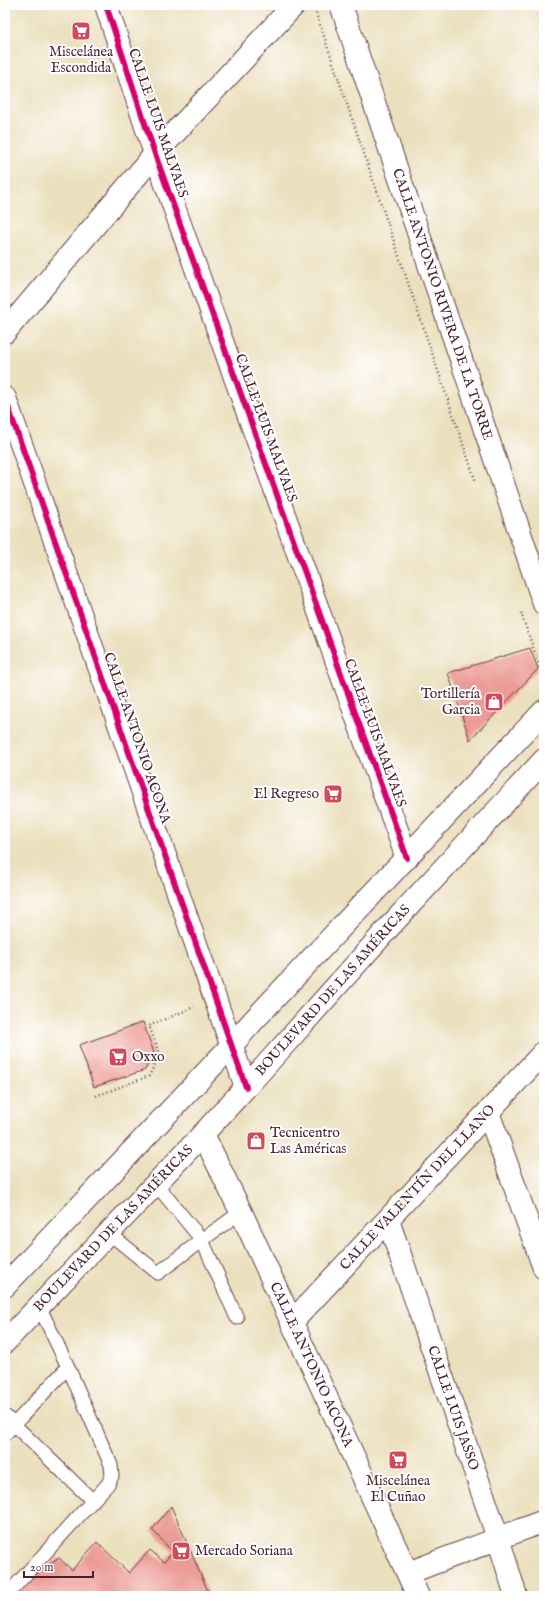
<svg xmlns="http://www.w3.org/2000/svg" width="549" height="1601" font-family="'IM FELL English',serif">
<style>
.building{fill:#ec9c96}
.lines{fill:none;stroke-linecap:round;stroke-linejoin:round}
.service-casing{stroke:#623c41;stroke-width:15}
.minor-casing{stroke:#623c41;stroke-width:24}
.tertiary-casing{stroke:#623c41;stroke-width:24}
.secondary-casing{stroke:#623c41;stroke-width:24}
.path{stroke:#623c41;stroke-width:2.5;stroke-dasharray:1 3;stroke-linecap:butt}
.service{stroke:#fff;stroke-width:13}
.minor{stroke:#fff;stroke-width:22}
.tertiary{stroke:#fff;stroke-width:22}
.secondary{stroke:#fff;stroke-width:22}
.cycleway-casing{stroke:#fff;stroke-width:8}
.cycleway{stroke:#d6006c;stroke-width:6}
.labels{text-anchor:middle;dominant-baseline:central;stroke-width:4;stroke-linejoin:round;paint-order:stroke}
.poi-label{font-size:14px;fill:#4a1f2b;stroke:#fff;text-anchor:start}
.street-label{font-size:14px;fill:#4a1f2b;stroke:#fff}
</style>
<rect width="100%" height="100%" fill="#fff"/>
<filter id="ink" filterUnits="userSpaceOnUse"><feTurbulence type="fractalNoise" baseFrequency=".025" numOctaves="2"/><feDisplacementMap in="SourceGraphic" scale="8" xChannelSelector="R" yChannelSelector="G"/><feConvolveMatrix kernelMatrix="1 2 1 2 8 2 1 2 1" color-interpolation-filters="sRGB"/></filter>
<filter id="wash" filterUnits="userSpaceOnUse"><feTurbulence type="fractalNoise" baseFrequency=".012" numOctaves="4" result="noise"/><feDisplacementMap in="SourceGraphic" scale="16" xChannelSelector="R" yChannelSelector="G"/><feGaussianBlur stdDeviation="0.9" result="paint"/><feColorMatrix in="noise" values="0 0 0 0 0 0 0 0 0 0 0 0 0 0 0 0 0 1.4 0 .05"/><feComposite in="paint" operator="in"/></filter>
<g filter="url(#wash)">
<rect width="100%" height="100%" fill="#ebe0be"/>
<g id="blocks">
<path class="building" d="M530,648L538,669L470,740L448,673Z
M143,1022L154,1053L145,1070L94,1087L79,1045Z
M171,1506L210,1596H12L9,1594L59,1558L72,1570L97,1542L129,1573L150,1550L164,1562L173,1552L152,1530Z"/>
</g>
</g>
<g filter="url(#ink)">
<use href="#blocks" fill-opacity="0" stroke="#623c41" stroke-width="1"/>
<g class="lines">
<defs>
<path id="service" d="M156,1184L202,1240L237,1318
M109,1233L158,1273L202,1240L241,1212
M5,1416L93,1501
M5,1434L68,1367
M6,1596L108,1484L112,1476L111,1465L68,1367L39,1306"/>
<g id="minor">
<path d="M106,5L155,154L407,858"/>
<path id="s1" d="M341,5L544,604"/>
<path d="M5,332L155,154L294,5"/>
<path d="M488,1112L544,1268"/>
<path id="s2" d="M388,1220L498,1538L516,1596"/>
<path id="s3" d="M292,1322L544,1052"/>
<path d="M408,1573L544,1521"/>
</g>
<g id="tertiary">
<path d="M5,398L246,1087"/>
<path id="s4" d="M203,1134L241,1212L418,1596"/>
</g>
<g id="secondary">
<path d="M5,1286L231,1046L254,1020L544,711"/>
<path id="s5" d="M5,1342L203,1134L258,1074L391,925L544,760"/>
</g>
</defs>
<use href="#service" class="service-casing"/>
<use href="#minor" class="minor-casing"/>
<use href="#tertiary" class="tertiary-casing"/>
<use href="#secondary" class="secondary-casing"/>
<path class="path" d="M316,13L476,482
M521,613L544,679
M149,1061L154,1067
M96,1096L149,1076L160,1054L149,1026L194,1007"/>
<use href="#service" class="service"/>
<use href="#minor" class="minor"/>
<use href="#tertiary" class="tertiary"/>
<use href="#secondary" class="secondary"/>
<defs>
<path id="cycleway" d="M106,5L155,154L407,858
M5,398L246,1087"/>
</defs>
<use href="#cycleway" class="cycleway-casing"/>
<use href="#cycleway" class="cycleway"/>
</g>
</g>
<defs>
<symbol id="supermarket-square" viewBox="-11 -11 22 22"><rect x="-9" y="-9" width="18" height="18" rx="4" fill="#d1495b" stroke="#fff"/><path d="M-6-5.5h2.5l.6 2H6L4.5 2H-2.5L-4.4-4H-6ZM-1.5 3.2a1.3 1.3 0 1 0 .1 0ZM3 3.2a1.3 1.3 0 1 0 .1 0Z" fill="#fff"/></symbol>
<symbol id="shop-square" viewBox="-11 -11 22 22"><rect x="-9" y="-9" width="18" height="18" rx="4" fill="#d1495b" stroke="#fff"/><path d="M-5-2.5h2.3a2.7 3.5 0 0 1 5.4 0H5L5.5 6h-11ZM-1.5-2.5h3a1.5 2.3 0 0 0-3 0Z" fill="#fff"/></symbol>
</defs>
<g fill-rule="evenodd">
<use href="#supermarket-square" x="70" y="20" width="22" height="22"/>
<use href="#shop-square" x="483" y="691" width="22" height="22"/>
<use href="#supermarket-square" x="322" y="783" width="22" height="22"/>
<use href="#supermarket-square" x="107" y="1046" width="22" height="22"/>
<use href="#shop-square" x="245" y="1130" width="22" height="22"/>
<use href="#supermarket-square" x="387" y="1449" width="22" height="22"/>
<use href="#supermarket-square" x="170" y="1540" width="22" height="22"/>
</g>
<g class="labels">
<g class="poi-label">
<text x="81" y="52" text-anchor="middle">Miscelánea<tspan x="81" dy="16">Escondida</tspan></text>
<text x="480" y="694" text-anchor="end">Tortillería<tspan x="480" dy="16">Garcia</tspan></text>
<text x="319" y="794" text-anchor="end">El Regreso</text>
<text x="132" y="1057">Oxxo</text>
<text x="270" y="1133">Tecnicentro<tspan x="270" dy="16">Las Américas</tspan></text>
<text x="398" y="1481" text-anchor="middle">Miscelánea<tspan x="398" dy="16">El Cuñao</tspan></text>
<text x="195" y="1551">Mercado Soriana</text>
</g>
<g class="street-label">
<text transform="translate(158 123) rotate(71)">CALLE LUIS MALVAES</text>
<text stroke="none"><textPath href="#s1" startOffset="316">CALLE ANTONIO RIVERA DE LA TORRE</textPath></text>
<text transform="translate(266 428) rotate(70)">CALLE LUIS MALVAES</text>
<text transform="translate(375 733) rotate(70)">CALLE LUIS MALVAES</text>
<text transform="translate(137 738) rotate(71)">CALLE ANTONIO ACONA</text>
<text stroke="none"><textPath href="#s5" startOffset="481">BOULEVARD DE LAS AMÉRICAS</textPath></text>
<text stroke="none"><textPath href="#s3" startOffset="184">CALLE VALENTÍN DEL LLANO</textPath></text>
<text stroke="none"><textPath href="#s5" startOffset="157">BOULEVARD DE LAS AMÉRICAS</textPath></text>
<text stroke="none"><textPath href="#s4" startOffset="255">CALLE ANTONIO ACONA</textPath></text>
<text stroke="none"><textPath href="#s2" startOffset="199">CALLE LUIS JASSO</textPath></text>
</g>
</g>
<rect width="549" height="1601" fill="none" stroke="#fff" stroke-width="20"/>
<path d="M24 1571v6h69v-6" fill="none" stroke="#4a1f2b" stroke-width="2"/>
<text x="30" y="1571" font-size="12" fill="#4a1f2b" stroke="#ffffff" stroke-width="3" paint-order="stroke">20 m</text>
</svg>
